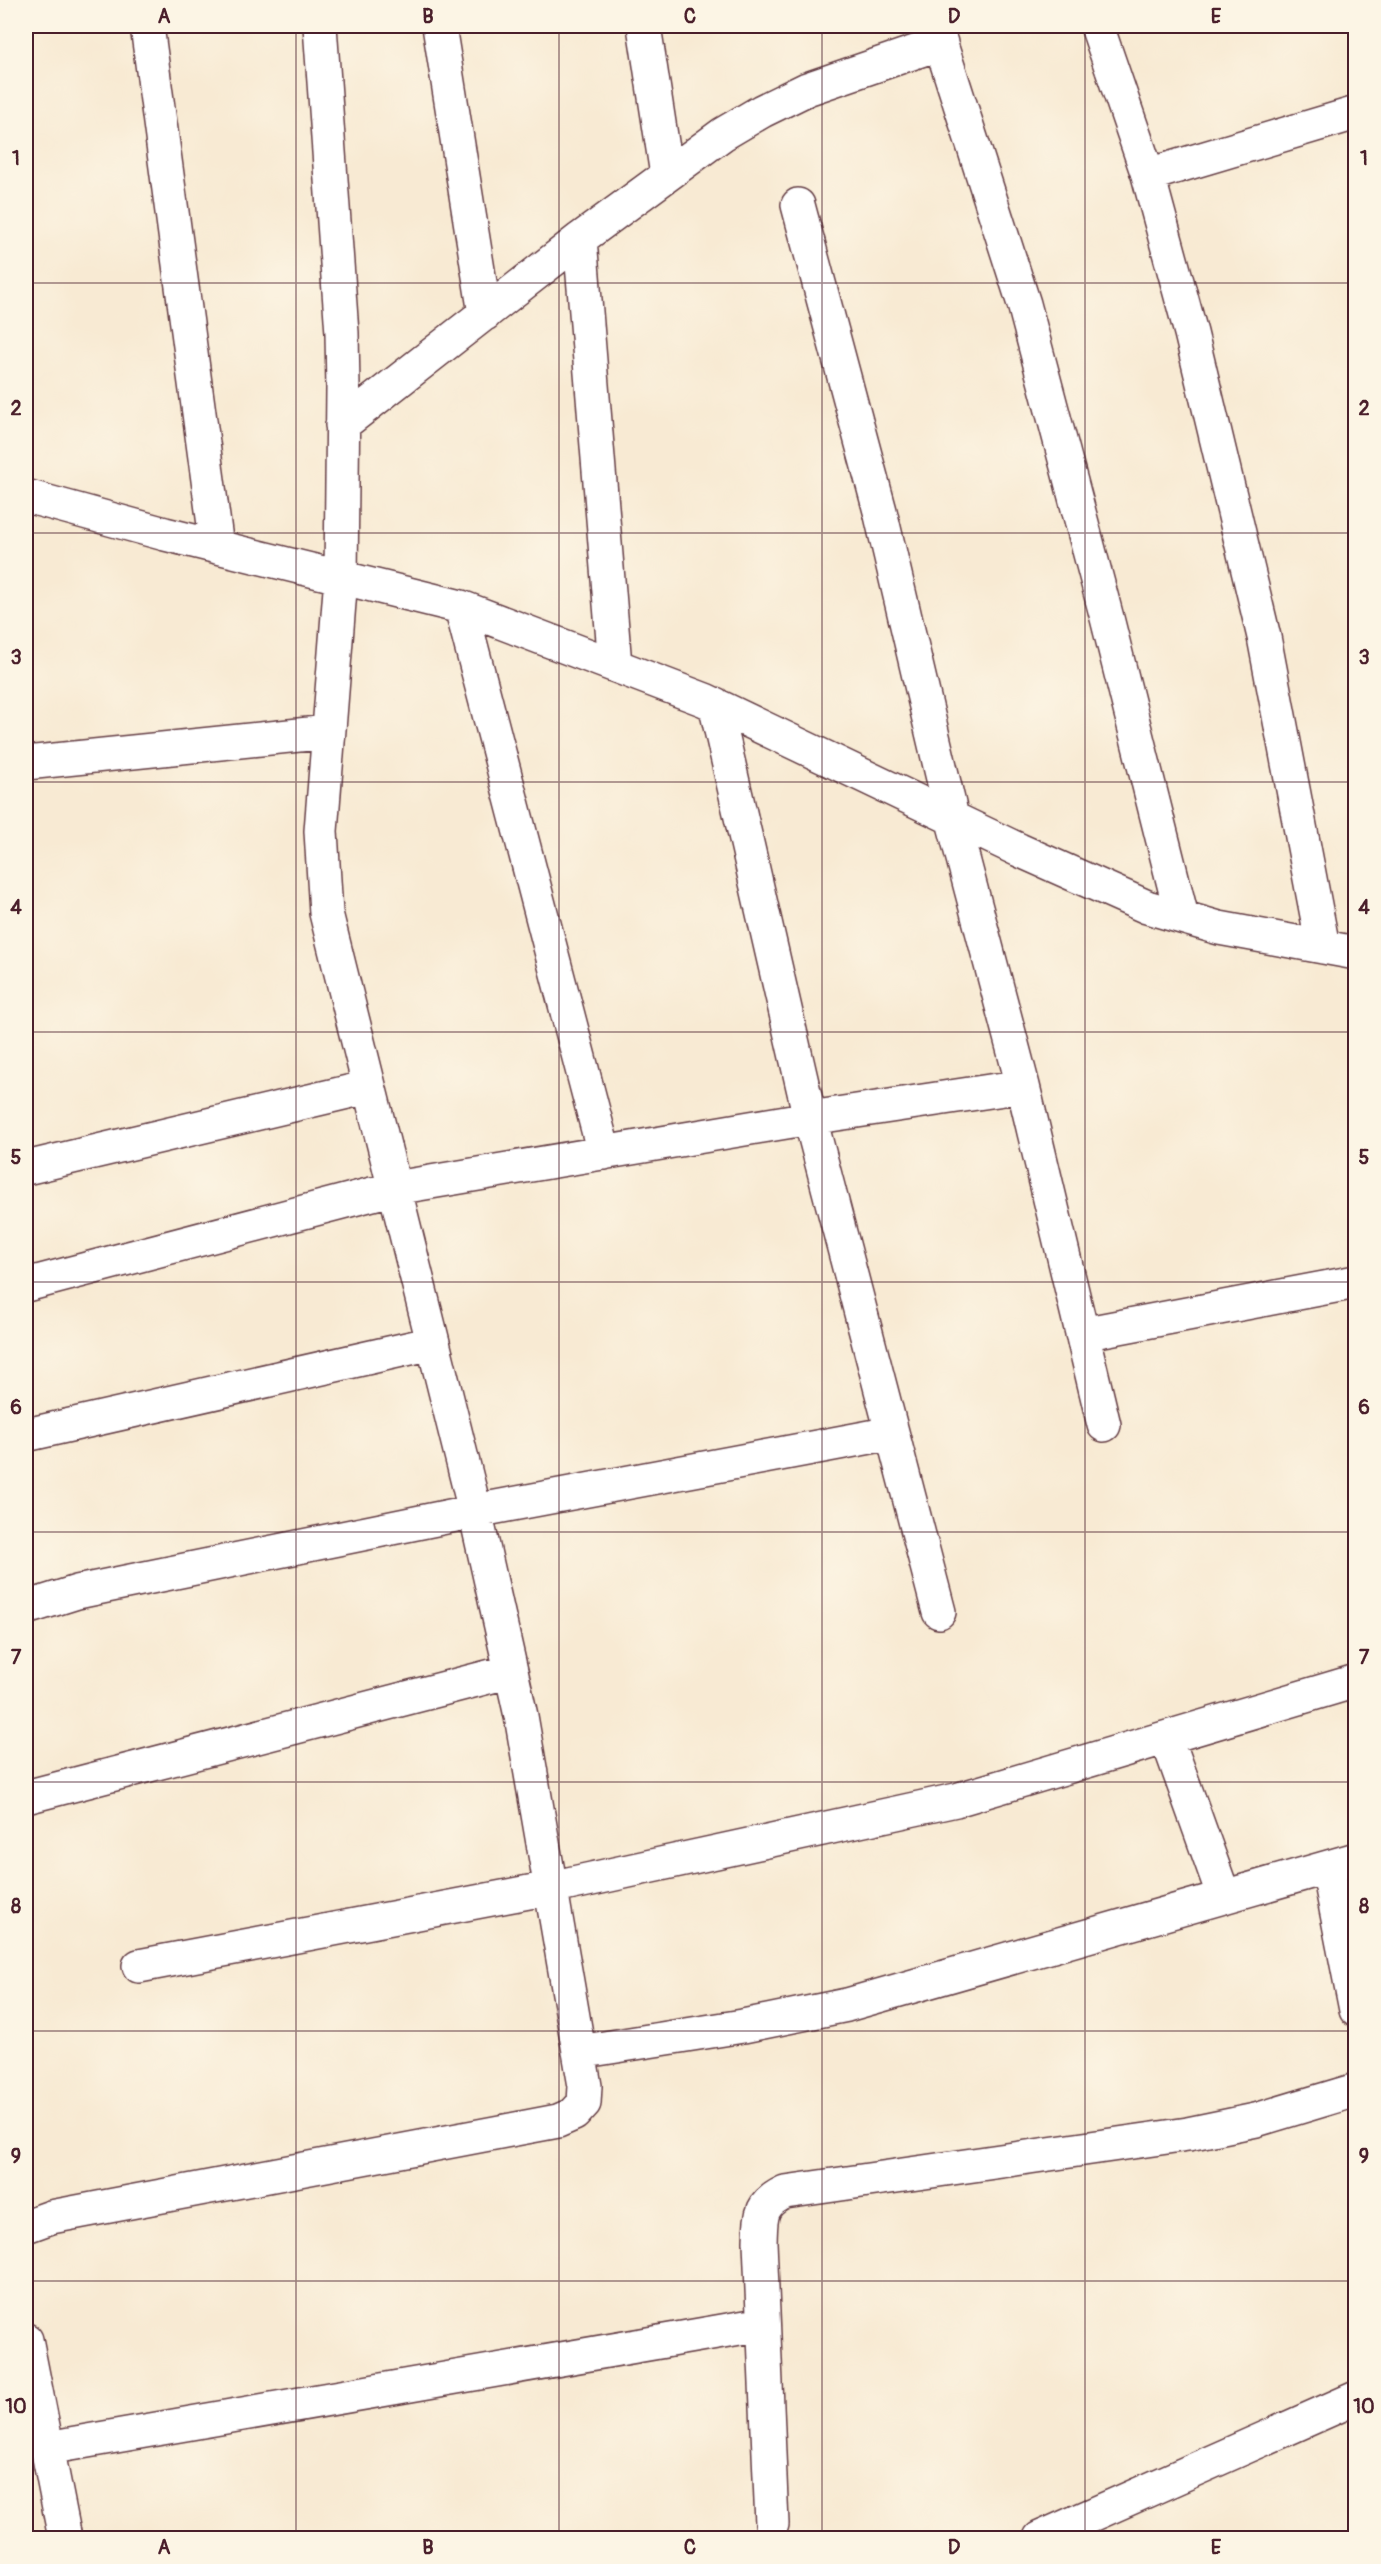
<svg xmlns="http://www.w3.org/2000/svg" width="1381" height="2564" font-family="Pangolin,sans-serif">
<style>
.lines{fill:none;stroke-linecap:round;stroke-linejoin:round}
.minor-casing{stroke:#643d44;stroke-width:36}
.minor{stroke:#fff;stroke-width:33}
.grid{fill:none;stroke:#4a1f2b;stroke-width:1.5;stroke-opacity:0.55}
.neatline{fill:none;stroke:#4a1f2b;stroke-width:2}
.grid-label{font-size:20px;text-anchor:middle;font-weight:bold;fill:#4a1f2b}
</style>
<rect width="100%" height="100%" fill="#fcf5e5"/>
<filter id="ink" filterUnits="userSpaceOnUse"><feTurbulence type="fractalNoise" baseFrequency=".0167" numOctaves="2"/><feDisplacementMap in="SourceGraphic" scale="12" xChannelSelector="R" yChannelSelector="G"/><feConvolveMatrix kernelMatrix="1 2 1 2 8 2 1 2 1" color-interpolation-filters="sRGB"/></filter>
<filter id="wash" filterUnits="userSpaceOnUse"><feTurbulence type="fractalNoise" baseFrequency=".008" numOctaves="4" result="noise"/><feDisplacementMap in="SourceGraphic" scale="24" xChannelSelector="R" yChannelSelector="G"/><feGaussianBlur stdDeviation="1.35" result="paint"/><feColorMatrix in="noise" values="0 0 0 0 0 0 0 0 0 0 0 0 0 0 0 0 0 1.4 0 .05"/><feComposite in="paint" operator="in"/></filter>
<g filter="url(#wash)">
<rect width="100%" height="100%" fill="#f8ead3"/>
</g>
<g filter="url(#ink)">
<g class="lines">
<defs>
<path id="minor" d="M147,26L217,547
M439,26L485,314
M644,26L667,175
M935,26L1024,304L1107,618L1182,917
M1097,26L1148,175L1191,333L1264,637L1323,947
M1148,175L1356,113
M798,205L880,511L952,817L1023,1086L1104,1425
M580,239L615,665
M342,425L580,239L723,134L762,111L807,89L941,43
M26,496L165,534L461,607L705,700L1019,850L1147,907L1219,928L1356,953
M461,607L604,1153
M715,704L810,1118L939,1612
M26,763L328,732
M26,1168L369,1087
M26,1285L395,1188L810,1118L1023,1086
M1082,1334L1356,1282
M26,1435L433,1343
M26,1608L77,1592L121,1583L475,1511L892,1433
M1167,1738L1224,1897
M26,1797L511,1671
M1328,1868L1356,2010
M139,1966L550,1888L956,1800L1356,1681
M579,2052L743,2026L847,2005L1356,1859
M26,2226L51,2217L558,2121L574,2114L584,2103L585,2086L521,1716L511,1671L475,1511L326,913L321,831L341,577L343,389L342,333L320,26
M26,2340L65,2538
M47,2448L763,2324
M772,2524L760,2242C761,2216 759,2204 785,2192L1188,2134L1256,2120L1356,2090
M1040,2538L1356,2398"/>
</defs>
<use href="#minor" class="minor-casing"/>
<use href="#minor" class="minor"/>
</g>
</g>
<path class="grid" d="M296,26V2538M559,26V2538M822,26V2538M1085,26V2538M26,283H1356M26,533H1356M26,782H1356M26,1032H1356M26,1282H1356M26,1532H1356M26,1782H1356M26,2031H1356M26,2281H1356"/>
<rect width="1381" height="2564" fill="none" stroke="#fcf5e5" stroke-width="66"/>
<rect x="33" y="33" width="1315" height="2498" class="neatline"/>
<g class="grid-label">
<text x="164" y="23">A</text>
<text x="428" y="23">B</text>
<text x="690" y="23">C</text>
<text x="954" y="23">D</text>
<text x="1216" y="23">E</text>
<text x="16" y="165">1</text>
<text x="1364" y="165">1</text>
<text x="16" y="415">2</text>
<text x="1364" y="415">2</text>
<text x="16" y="664">3</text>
<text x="1364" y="664">3</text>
<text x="16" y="914">4</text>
<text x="1364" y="914">4</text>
<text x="16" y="1164">5</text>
<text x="1364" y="1164">5</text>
<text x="16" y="1414">6</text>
<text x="1364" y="1414">6</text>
<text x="16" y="1664">7</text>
<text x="1364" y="1664">7</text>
<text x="16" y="1913">8</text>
<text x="1364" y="1913">8</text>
<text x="16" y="2163">9</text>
<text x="1364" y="2163">9</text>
<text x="16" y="2413">10</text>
<text x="1364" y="2413">10</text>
<text x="164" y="2554">A</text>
<text x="428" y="2554">B</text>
<text x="690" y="2554">C</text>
<text x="954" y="2554">D</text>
<text x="1216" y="2554">E</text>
</g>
</svg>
